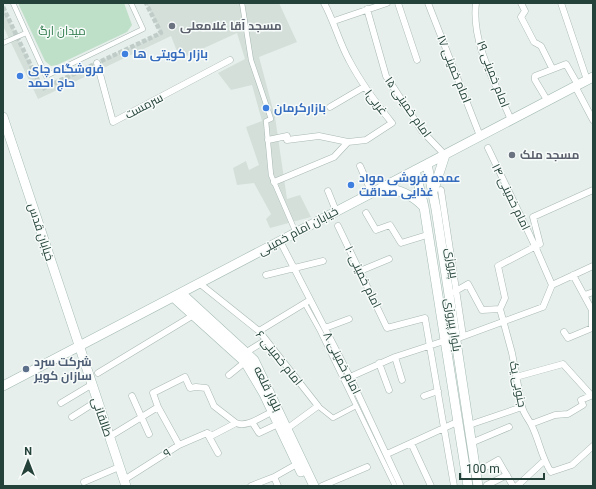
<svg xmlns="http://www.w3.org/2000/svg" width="596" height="489" font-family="Roboto,Cairo,sans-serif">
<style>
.built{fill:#d4dfda}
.green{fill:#bfe0c8}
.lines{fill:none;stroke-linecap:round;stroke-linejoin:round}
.pedestrian-tunnel{stroke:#bfccc8;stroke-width:4.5;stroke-dasharray:4.5 2;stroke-linecap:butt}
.pedestrian-casing{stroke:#a8b8b2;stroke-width:5.5}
.minor-casing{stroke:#a8b8b2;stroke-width:7}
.secondary-casing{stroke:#a4bbb3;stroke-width:10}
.pedestrian{stroke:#fff;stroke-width:4.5}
.minor{stroke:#fff;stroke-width:6}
.secondary{stroke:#fff;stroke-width:9}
.worship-dot{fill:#6b7280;stroke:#f7fbf9;stroke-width:1.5}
.shop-dot{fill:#3f7fe0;stroke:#f7fbf9;stroke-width:1.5}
.service-dot{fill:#5c6f8a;stroke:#f7fbf9;stroke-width:1.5}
.labels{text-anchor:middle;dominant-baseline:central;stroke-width:3;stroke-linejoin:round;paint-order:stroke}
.worship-label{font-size:12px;font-weight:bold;fill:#5b616d;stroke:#f7fbf9;text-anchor:start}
.park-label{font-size:12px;fill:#2d7a4b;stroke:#f7fbf9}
.shop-label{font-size:12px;font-weight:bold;fill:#366cbe;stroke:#f7fbf9;text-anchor:start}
.street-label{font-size:12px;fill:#24423a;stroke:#f7fbf9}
.service-label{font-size:12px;font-weight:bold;fill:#4e5e75;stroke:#f7fbf9;text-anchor:start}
</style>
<rect width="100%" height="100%" fill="#e6efeb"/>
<path class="built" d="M146,3H279L297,42L259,57L275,117L287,199L300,195L311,217L270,228L266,219L271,214L254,183L237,185L233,168L246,161L249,170L259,165L246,127L262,121L252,85L231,90L218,73L245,59L237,33L180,59L171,36L38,99L3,26V7L42,88L160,33Z"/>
<path class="green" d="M18,3H124L132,25L127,32L57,65L51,66L45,61Z"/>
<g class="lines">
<path class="pedestrian-tunnel" d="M3,7L42,89L161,33L146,3"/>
<defs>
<path id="pedestrian" d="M13,3L46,76L143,29L131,3
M242,3L251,60L271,119L266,121L271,175L296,233
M3,43L26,33
M305,304L320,331L395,486
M318,406L333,418L356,406"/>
<path id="minor" d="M398,3L417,60
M428,3L480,136
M476,3C471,43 496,84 511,120
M521,3L525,11L521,17L534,42L541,46L552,68
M561,3L587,80
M367,9L386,76L422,131L445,155
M334,21L387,3
M97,63L113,122L230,60
M575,86L593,120
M547,100L535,80V76L566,64L578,85
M330,107L364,87
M268,140L287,136V140L319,136L348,142
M488,148L535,246L552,285
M360,166L372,193
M274,182L334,157L348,142L366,140L392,123C376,103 361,83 349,60C339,42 334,21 324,3
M441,190L463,336
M593,190L533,217L540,244L498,266L505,298L500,309L512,353L522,407C524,414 527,417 531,424C539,439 541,457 551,472L572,465L593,446
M328,191L336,211
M366,213L376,230L390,225L401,243L427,235
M338,226L387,328L425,318L454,486
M280,241L350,377L401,486
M360,271L389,259
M266,275L323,261
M199,283L259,331L318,406L288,428
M454,292L468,284L482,310L500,309
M585,295L593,292
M325,328L349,319
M259,331L310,300
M564,332L568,338L592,328V310L573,275
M456,339L543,307L552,285L593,266
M245,353L266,340
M395,357L402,380
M379,363L389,390
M98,373L192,316
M229,375L245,362
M350,377L395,357L444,341
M516,377L563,364L591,395
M132,396L149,434
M424,396L438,391
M61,403L91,385
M72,417L97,401
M252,422L259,433L278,424
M531,424L555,415L568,414L583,405L581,400L593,395
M469,425L522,407
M207,433L218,453
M109,437L158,407
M411,443L431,486
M471,443L509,427
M179,445L158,407L153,393L185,377L190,388L196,387L206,388L214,406L236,423
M387,454L457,422
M484,468L498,460L513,486
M274,477L278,486
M124,480L179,445L207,433L213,435L236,423C247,428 262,416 272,412
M84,482L119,467
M487,485L507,475
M251,486L274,477L297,464
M322,486L367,467
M517,486L544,461"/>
<path id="secondary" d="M3,117L126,486
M427,164L436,209L478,486
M415,170L424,207L468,486
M382,187C400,190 411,194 424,207
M434,189L445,155
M181,293L254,360L314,486
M173,297L245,362L264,394L301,472
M3,386L593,77"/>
</defs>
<use href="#pedestrian" class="pedestrian-casing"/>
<use href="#minor" class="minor-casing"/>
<use href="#secondary" class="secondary-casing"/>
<use href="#pedestrian" class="pedestrian"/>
<use href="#minor" class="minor"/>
<use href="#secondary" class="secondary"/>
</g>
<g class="worship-dot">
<circle cx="172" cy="26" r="4"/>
<circle cx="512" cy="155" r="4"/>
</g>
<g class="shop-dot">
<circle cx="125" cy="54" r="4"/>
<circle cx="20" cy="76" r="4"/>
<circle cx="266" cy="108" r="4"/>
<circle cx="351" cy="185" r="4"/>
</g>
<circle class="service-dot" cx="26" cy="369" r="4"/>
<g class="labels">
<g class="worship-label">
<text x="180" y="26">مسجد آقا غلامعلی</text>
<text x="520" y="155">مسجد ملک</text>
</g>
<g class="park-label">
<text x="62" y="31">میدان ارگ</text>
</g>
<g class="shop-label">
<text x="133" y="54">بازار کویتی ها</text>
<text x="28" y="69">فروشگاه چای<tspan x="28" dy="14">حاج احمد</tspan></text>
<text x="274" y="108">بازارکرمان</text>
<text x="359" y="178">عمده فروشی مواد<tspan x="359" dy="14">غذایی صداقت</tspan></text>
</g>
<g class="street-label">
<text transform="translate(454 69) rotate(68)">امام خمینی ۱۷</text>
<text transform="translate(493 74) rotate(69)">امام خمینی ۱۹</text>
<text transform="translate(376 102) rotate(52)">غربی۱</text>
<text transform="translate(144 106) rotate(-28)">سرمست</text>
<text transform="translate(408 107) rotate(55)">امام خمینی ۱۵</text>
<text transform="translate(511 197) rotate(64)">امام خمینی ۱۴</text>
<text transform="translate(298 231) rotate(-28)">خیابان امام خمینی</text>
<text transform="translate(41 232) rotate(72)">خیابان قدس</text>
<text transform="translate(452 263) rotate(81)">پیروزی</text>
<text transform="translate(363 277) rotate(64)">امام خمینی ۱۰</text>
<text transform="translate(453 325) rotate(81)">بلوار پیروزی</text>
<text transform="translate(279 358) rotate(51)">امام خمینی ۶</text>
<text transform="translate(342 363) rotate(63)">امام خمینی ۸</text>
<text transform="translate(518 384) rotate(79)">جنوبی یک</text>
<text transform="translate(268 389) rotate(64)">بلوار قلعه</text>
<text transform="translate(102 417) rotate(71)">طالقانی</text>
<text transform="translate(167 453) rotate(-32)">۹</text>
</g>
<g class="service-label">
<text x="34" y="362">شرکت سرد<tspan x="34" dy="14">سازان کویر</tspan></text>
</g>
</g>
<rect width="596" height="489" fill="none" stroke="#24423a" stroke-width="8"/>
<g transform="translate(28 461)" stroke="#f7fbf9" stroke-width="3" paint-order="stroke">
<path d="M0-3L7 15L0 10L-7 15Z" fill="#24423a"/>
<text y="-6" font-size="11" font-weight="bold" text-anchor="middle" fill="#24423a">N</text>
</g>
<path d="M460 473v6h84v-6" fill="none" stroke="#24423a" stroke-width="2"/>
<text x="466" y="473" font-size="12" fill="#24423a" stroke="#f7fbf9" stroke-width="3" paint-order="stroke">100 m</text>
</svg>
